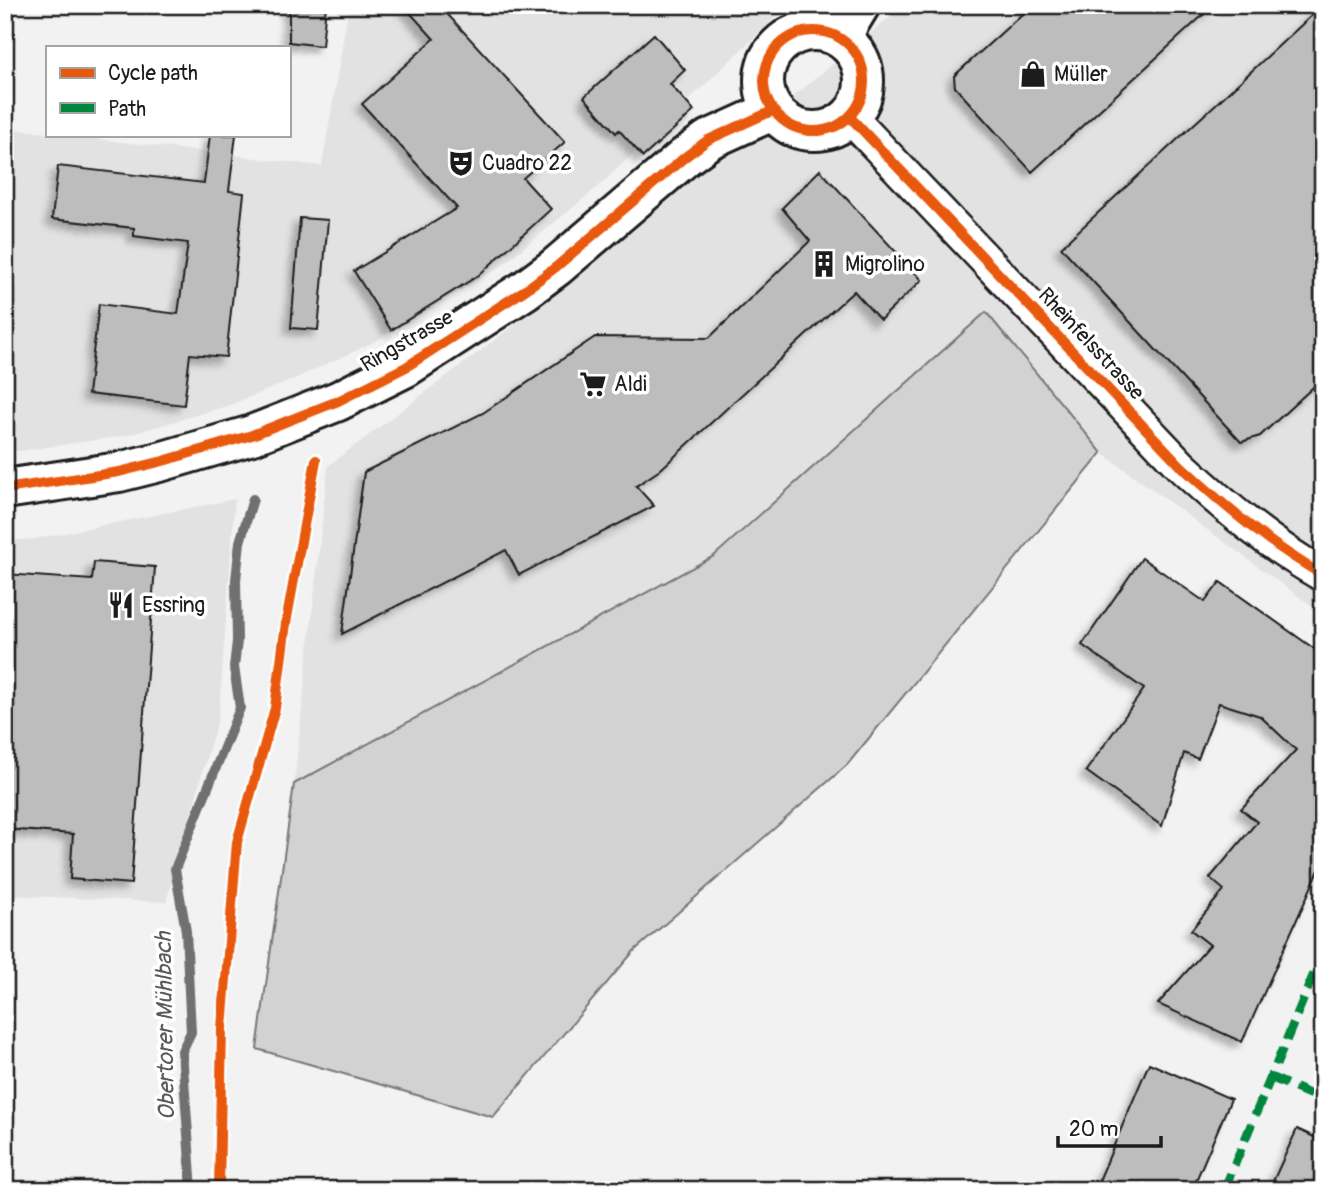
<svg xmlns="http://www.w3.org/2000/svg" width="1328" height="1195" font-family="Pangolin,sans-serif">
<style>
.built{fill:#e2e2e2}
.green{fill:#d2d2d2;stroke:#777;stroke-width:2}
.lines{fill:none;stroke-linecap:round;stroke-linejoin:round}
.stream{stroke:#707070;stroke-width:10}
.building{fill:#bdbdbd;stroke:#1c1c1c;stroke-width:2;filter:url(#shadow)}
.street-casing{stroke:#1c1c1c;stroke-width:37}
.secondary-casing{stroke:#1c1c1c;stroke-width:44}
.street{stroke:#fff;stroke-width:32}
.secondary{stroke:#fff;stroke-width:38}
.quiet{stroke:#00873e;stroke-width:9;stroke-dasharray:18 9;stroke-linecap:butt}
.cycleway-casing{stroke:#fff;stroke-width:15}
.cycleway{stroke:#e8590c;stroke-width:10}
.labels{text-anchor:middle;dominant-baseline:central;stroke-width:7;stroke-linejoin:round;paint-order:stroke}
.poi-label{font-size:21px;fill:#1c1c1c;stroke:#fff;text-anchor:start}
.street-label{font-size:21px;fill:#1c1c1c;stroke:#fff}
.water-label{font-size:23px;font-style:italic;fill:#5b5b5b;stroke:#fff}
</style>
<defs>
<filter id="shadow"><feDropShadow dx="-6" dy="6" stdDeviation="3.5" flood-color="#0004"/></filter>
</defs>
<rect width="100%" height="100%" fill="#f2f2f2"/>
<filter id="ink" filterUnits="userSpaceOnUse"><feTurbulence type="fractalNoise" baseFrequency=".0143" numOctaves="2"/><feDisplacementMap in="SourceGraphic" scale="14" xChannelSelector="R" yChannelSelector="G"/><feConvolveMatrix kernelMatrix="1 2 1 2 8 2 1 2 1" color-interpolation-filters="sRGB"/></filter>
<g filter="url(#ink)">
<path class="built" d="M349,5H788L598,187L500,267L370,344L290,381L227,406L124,436L20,451L5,450V128L322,166Z
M905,5H1323V614L1102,453L986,313L714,556L294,784L328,466L513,326Z
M235,499L219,714L166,902L5,895V541L34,539Z"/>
<path class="green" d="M986,312L1102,453L847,765L634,951L493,1117L257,1049L294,784L714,556Z"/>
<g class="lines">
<path class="stream" d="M192,1190L182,1051L191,1032L186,931L175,869L240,708L234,667L237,641L236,580L240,542L253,499"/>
</g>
<path class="building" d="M289,5H326L322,46L289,42Z
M403,5H439L565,142L523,178L551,209L479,275L391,330L354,271L457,208L362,104L434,39Z
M1032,5H1214L1032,172L955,87L954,76Z
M1323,5V378L1260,436L1241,442L1061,247Z
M654,34L685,70L670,84L694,111L643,157L619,130L616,133L584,97Z
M210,135H236L229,191L244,193L226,357L190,354L184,405L88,394L99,304L178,314L188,243L134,236V228L52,219L58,166L204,183Z
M820,170L922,280L880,320L854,291L660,470L636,486L654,506L519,575L506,550L342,634L364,472L483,413L595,337L709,338L810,241L782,208Z
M300,218L328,220L318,330L291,328Z
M1142,558L1205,602L1220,582L1323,655V861L1242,1042L1158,1004L1210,945L1191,930L1224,890L1210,878L1257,822L1241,809L1296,750L1260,716L1219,703L1198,759L1184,753L1162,826L1086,771L1144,689L1082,645Z
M94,562L155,567L131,884L70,879L73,834L5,829V574L92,580Z
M1149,1063L1231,1099L1192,1190H1095Z
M1297,1129L1323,1141V1190H1269Z"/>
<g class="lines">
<defs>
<path id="street" d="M850,117L1181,466C1225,507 1270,545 1323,575"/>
<path id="secondary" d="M764 81a50 50 0 1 1 100 0a50 50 0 1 1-100 0Z
M840,38L860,5
M5,489L119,472L163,461L252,435L338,401L406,367L525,290L556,267L685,157L708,140L772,111"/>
</defs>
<use href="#street" class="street-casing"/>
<use href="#secondary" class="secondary-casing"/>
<use href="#street" class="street"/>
<use href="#secondary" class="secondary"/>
<path class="quiet" d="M1270,1077L1323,1100
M1224,1190L1323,952"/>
<defs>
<path id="cycleway" d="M764 81a50 50 0 1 1 100 0a50 50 0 1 1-100 0Z
M850,117L1181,466C1225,507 1270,545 1323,575
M5,489L119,472L163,461L252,435L338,401L406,367L525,290L556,267L685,157L708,140L772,111
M219,1190L222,1028L237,842L275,708L286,623L316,460"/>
</defs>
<use href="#cycleway" class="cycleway-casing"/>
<use href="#cycleway" class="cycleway"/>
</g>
</g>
<defs>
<symbol id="shop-bare" viewBox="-9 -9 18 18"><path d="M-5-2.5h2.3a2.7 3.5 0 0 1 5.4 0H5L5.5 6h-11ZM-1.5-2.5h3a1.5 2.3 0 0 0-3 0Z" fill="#1c1c1c" stroke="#fff" stroke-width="2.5" paint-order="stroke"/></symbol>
<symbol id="theatre-bare" viewBox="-9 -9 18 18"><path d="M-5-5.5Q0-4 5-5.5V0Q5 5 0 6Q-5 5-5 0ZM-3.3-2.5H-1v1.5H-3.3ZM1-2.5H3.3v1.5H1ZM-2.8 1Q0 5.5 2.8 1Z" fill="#1c1c1c" stroke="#fff" stroke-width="2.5" paint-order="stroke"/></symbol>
<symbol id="building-bare" viewBox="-9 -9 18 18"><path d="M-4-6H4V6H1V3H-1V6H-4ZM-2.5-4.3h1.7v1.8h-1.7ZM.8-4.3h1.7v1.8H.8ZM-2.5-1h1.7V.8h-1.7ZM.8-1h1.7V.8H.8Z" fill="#1c1c1c" stroke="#fff" stroke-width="2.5" paint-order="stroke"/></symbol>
<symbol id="supermarket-bare" viewBox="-9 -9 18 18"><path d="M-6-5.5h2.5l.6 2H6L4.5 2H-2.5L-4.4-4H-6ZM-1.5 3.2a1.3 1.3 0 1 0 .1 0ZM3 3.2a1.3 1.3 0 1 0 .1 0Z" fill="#1c1c1c" stroke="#fff" stroke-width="2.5" paint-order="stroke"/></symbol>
<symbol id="restaurant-bare" viewBox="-9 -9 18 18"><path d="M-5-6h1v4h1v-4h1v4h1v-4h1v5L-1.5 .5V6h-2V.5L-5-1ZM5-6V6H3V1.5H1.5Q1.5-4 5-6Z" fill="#1c1c1c" stroke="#fff" stroke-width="2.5" paint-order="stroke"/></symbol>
</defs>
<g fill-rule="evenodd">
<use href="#shop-bare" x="1014" y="55" width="38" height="38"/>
<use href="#theatre-bare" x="442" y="144" width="38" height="38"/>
<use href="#building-bare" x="805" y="245" width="38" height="38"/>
<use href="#supermarket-bare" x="574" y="365" width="38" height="38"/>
<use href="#restaurant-bare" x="102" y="586" width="38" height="38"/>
</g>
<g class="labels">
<g class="poi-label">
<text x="1054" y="74">Müller</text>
<text x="482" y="163">Cuadro 22</text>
<text x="845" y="264">Migrolino</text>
<text x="614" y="384">Aldi</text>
<text x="142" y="605">Essring</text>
</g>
<g class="street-label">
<text transform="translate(407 341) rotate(-30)">Ringstrasse</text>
<text transform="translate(1091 344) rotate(47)">Rheinfelsstrasse</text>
</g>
<g class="water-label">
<text transform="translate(165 1026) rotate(-91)">Obertorer Mühlbach</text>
</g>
</g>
<rect width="1328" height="1195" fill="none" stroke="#fff" stroke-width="28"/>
<rect x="14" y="14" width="1300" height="1167" fill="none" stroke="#1c1c1c" stroke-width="2.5" filter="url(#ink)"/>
<rect x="46" y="46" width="245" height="91" fill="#ffffff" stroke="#a4a4a4" stroke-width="2"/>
<rect x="60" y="68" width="35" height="10" fill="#e8590c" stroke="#a4a4a4" stroke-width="2"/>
<text x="108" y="80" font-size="21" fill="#1c1c1c">Cycle path</text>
<rect x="60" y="103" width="35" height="10" fill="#00873e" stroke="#a4a4a4" stroke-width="2"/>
<text x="108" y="116" font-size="21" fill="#1c1c1c">Path</text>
<path d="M1058 1136v10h103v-10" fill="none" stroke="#1c1c1c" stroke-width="3.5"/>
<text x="1069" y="1136" font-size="21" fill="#1c1c1c" stroke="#ffffff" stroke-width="5" paint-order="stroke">20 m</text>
</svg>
